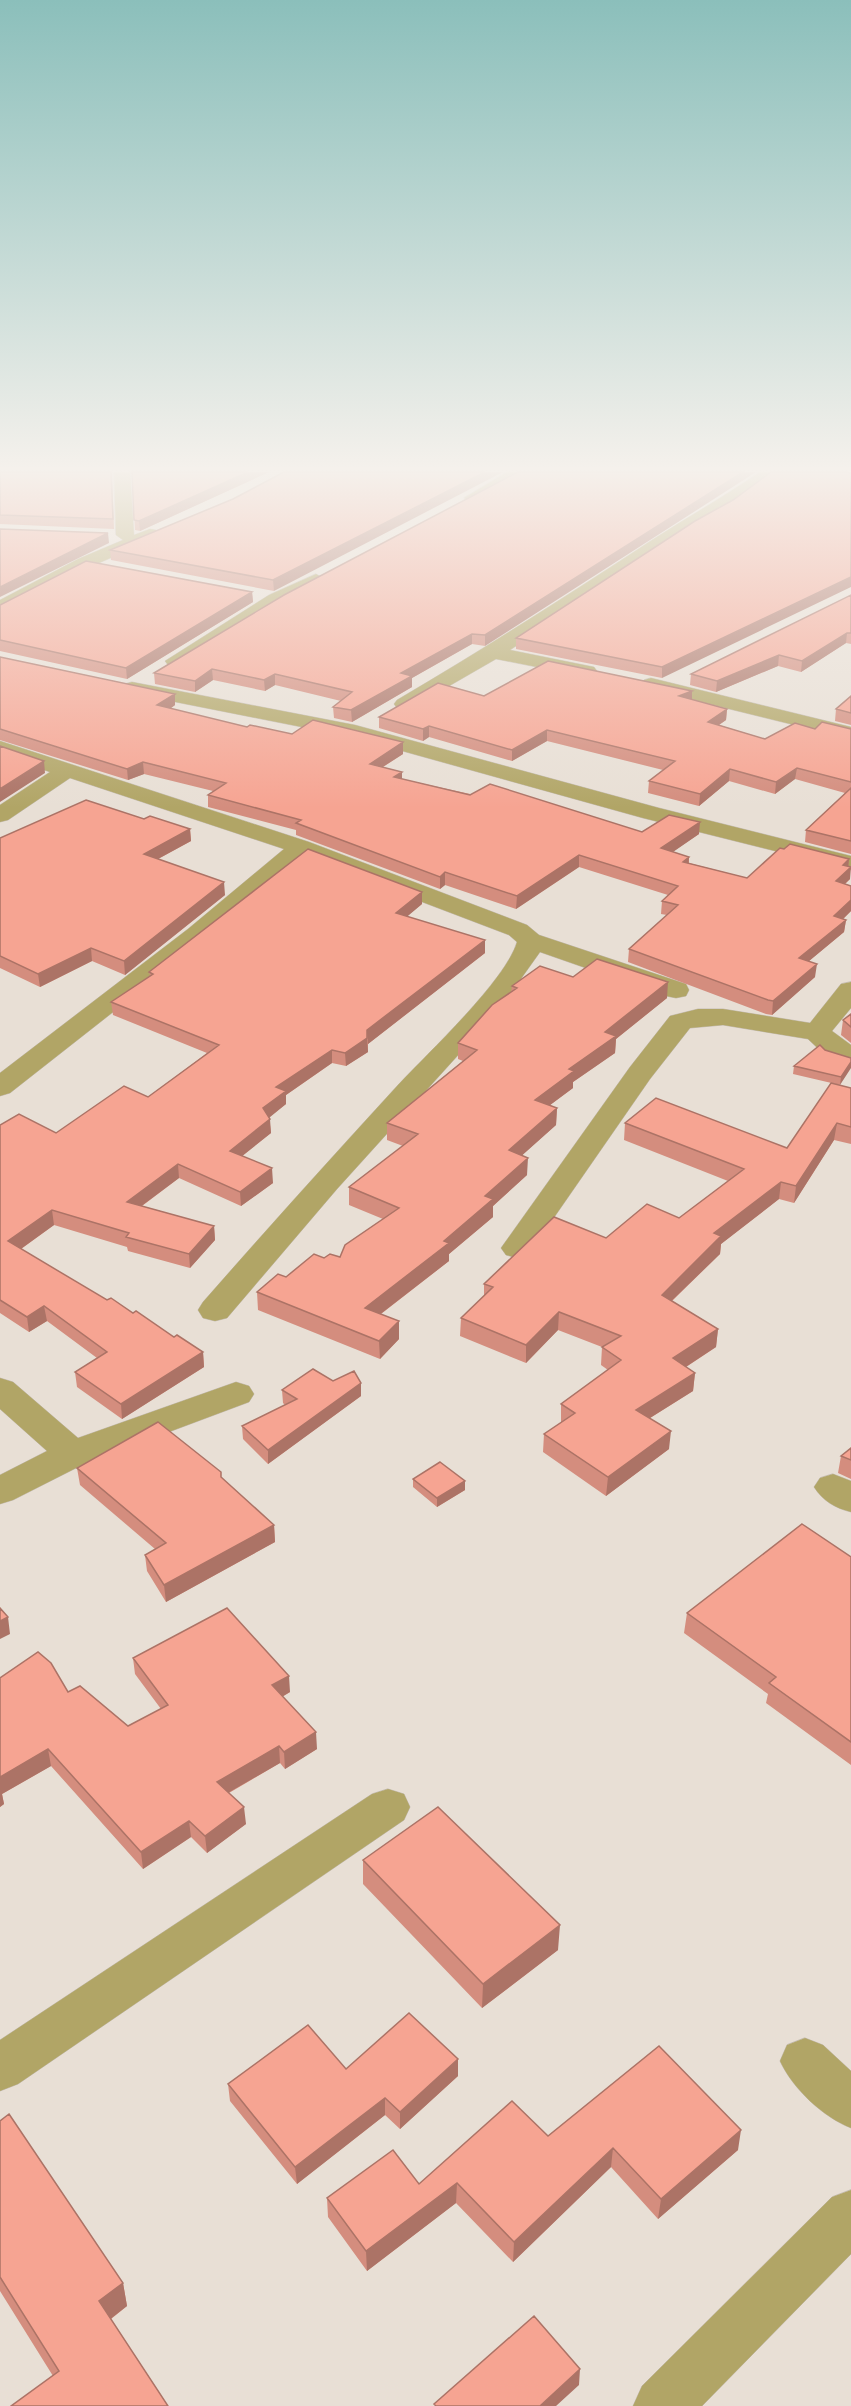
<svg xmlns="http://www.w3.org/2000/svg" width="851" height="2406" font-family="'Public Sans',sans-serif">
<style>
.lines{fill:none;stroke-linecap:round;stroke-linejoin:round}
.street-casing{stroke:#c5bdb4;stroke-width:1}
.street{fill:#b1a566;fill-rule:evenodd}
.wall{fill:#d48d7e}
.shaded-wall{fill:#ac7366}
.building{fill:#f6a492;stroke:#ac7366;stroke-width:1.5}
</style>
<rect width="100%" height="100%" fill="#e8dfd5"/>
<g class="lines">
<defs>
<path id="street" d="M114,472H130L134,535L150,529L156,530L159,534L156,538L90,567L0,614V600L78,559L123,540L116,535Z
M507,472H526L478,501L472,503L464,498Z
M760,472H778L731,508L693,529L510,650L594,667L597,671L594,675L587,677L496,659L411,708H397L394,704L397,700C484,649 568,595 652,540C688,517 725,496 760,472Z
M316,574L325,579L322,583L283,603L182,665H168L165,661L269,595Z
M651,678L851,727V739L644,688L641,684L644,680Z
M132,682L355,725L659,808L851,856V870L643,818L352,737L125,692L122,688L125,684Z
M0,741L309,842L527,925L539,935L686,984L689,990L686,996L676,998L666,996L540,952L498,1011L337,1189L227,1318L215,1321L203,1318L198,1310L203,1302C267,1229 332,1157 398,1085C428,1053 506,980 517,942L509,935L304,857L206,939L10,1093L0,1096V1073L188,929L284,849L70,778L8,820L0,822V805L50,772L0,755Z
M851,982V1008L832,1031L851,1045V1064L825,1055L808,1039L723,1025L690,1028L650,1079L528,1255L517,1258L506,1255L501,1248L506,1241L630,1067L670,1016L698,1009H723L810,1023L841,984Z
M0,1378L13,1382L78,1438L236,1382L249,1386L254,1394L249,1402L86,1463L13,1500L0,1504V1475L47,1451L0,1409Z
M833,1474L851,1481V1512C835,1508 823,1501 814,1487L820,1478Z
M388,1789L404,1794L410,1807L404,1820L18,2084L0,2091V2040L372,1794Z
M805,2038L823,2045L851,2071V2128C823,2117 793,2089 780,2061L787,2045Z
M851,2190V2254L702,2406H633L642,2386L832,2197Z"/>
</defs>
<use href="#street" class="street-casing"/>
<use href="#street" class="street"/>
</g>
<path class="wall" d="M0,472H112L114,529L0,524Z
M130,472H269L140,531L135,530L132,472Z
M284,472L274,591L111,560L110,550L233,499Z
M518,472L485,646L472,644L412,678V687L352,722L334,718L333,707L341,701L275,685L265,691L213,680L195,692L155,684L154,673Z
M733,500L662,678L516,649V638Z
M252,592L253,602L127,679L0,651V605Z
M851,595V644L846,643L801,672L778,666L716,692L690,685L691,674Z
M0,657L175,705L170,709L247,727L292,734L403,742V754L383,767L402,772V779L642,832L699,834L672,852L689,857V863L747,878L849,859L848,866L850,879L845,884L851,886V911L843,919L846,920L844,932L809,961L815,977L772,1015L766,1014L628,962L629,949L667,915L661,914L662,901L668,895L579,867L516,909L445,885L440,889L296,835V830L208,807V795L213,791L144,774L128,780L0,740Z
M484,696L692,700L727,709L726,720L719,725L765,739L815,729H851V854L805,842L806,830L845,793L795,779L775,794L729,781L699,806L648,793L649,781L663,770L547,741L512,761L429,737L423,741L379,728V717Z
M851,696V725L835,721L836,709Z
M144,819L190,829L191,841L158,859L225,895L125,975L92,961L40,987L0,968V838Z
M422,904L407,916L485,953L368,1044V1052L346,1066L332,1063L286,1095V1104L269,1117L271,1133L242,1156L273,1183L241,1206L179,1178L142,1206L214,1226L215,1240L190,1268L128,1251L127,1247L54,1225L21,1249L107,1300L133,1313L174,1337L203,1352L204,1367L122,1419L77,1387L75,1372L97,1358L47,1321L29,1332L0,1313V1125L56,1133L148,1097L207,1053L113,1015L111,1002L150,976L149,972Z
M573,977L667,998L616,1039L615,1053L573,1082V1088L550,1105L557,1108L556,1125L522,1155L527,1175L493,1206V1217L449,1254V1261L381,1314L399,1339L380,1359L258,1310L257,1292L324,1258L340,1257L383,1219L349,1205V1187L403,1146L387,1140V1123L463,1061L458,1059V1043L511,992L512,986Z
M851,1014V1043L841,1035L843,1020Z
M825,1050L851,1058L840,1085L793,1074L794,1066Z
M851,1088V1144L834,1140L794,1203L779,1199L721,1244L720,1254L672,1301L718,1329L716,1347L686,1367L695,1373L693,1391L650,1418L669,1449L606,1496L543,1452L544,1434L561,1423V1404L608,1370L601,1365L602,1347L558,1330L526,1363L460,1336L461,1318L484,1296V1284L606,1238L679,1218L728,1181L624,1140L625,1123L787,1148Z
M333,1381L361,1383V1396L268,1464L243,1439L242,1426L285,1405L283,1403L282,1390Z
M851,1448V1479L838,1473L841,1456Z
M77,1468L221,1478L274,1525L275,1542L166,1602L147,1571L145,1555L155,1549L80,1485Z
M413,1479L465,1490L437,1507L413,1487Z
M851,1557V1765L766,1703L768,1694L684,1633L687,1613Z
M133,1658L290,1692L282,1697L317,1749L285,1769L280,1763L229,1793L246,1824L207,1853L191,1837L143,1869L51,1766L2,1794L4,1804L0,1807V1678L68,1692L128,1726L161,1709L135,1674Z
M363,1860L558,1950L482,2008L363,1884Z
M346,2069L458,2076L400,2129L385,2115L297,2184L230,2101L228,2084Z
M0,2121L123,2283L127,2306L111,2319L168,2406L53,2376L0,2291Z
M548,2136L738,2150L658,2219L611,2167L513,2262L456,2203L367,2271L328,2217L327,2198L419,2184Z"/>
<path class="shaded-wall" d="M248,472H269L140,531L139,521Z
M485,472H503L274,591L273,580Z
M743,472H756L485,646V635Z
M108,533L109,543L0,597V587Z
M851,577V587L662,678V667Z
M252,592L253,602L127,679L126,668Z
M847,633L846,643L801,672L802,661Z
M472,634V644L412,678V687L352,722L351,710L401,673Z
M779,655L778,666L716,692L717,681Z
M212,669L213,680L195,692V681Z
M275,674V685L265,691L264,680Z
M692,691V702L679,696Z
M175,694V705L158,717L157,705Z
M727,709L726,720L707,733L708,722Z
M429,726V737L423,741V729Z
M547,730V741L512,761V750Z
M403,742V754L370,775V764Z
M44,761L45,773L0,802V789Z
M143,762L144,774L128,780L127,769Z
M797,768L795,779L775,794L776,782Z
M730,769L729,781L699,806L700,794Z
M402,772V784L394,777Z
M700,822L699,834L660,861L661,848Z
M190,829L191,841L145,866L144,854Z
M579,855V867L516,909L517,896Z
M689,857L688,870L683,862Z
M849,859L848,870L851,867L850,879L834,894L836,881L843,865Z
M445,872V885L440,889V877Z
M224,882L225,895L125,975L124,961Z
M422,892V904L396,926V913Z
M851,900V911L833,929L834,916Z
M846,920L844,932L797,971L799,958Z
M485,940V953L368,1044L367,1030Z
M91,948L92,961L40,987L38,974Z
M817,964L815,977L772,1015L773,1001Z
M668,982L667,998L616,1039L615,1053L573,1082V1088L534,1117L535,1100L569,1069L605,1032Z
M367,1038L368,1052L346,1066L345,1053Z
M332,1050V1063L286,1095V1104L264,1122L263,1108L276,1087Z
M851,1062V1068L840,1085L841,1077Z
M557,1108L556,1125L508,1168L509,1150Z
M270,1119L271,1133L231,1165L230,1151Z
M837,1123L834,1140L794,1203L796,1186Z
M528,1158L527,1175L493,1206V1217L449,1254V1261L365,1326V1308L444,1241L485,1196Z
M178,1164L179,1178L128,1216L127,1202Z
M272,1168L273,1183L241,1206L240,1192Z
M781,1182L779,1199L721,1244L720,1254L660,1312L662,1295L714,1233Z
M52,1210L54,1225L11,1256L8,1241Z
M214,1226L215,1240L190,1268L189,1254Z
M44,1306L47,1321L29,1332L27,1317Z
M559,1312L558,1330L526,1363V1345Z
M399,1321V1339L380,1359L379,1341Z
M718,1329L716,1347L672,1376L673,1358Z
M203,1352L204,1367L122,1419L121,1404Z
M695,1373L693,1391L634,1428L636,1410Z
M361,1383V1396L268,1464V1450Z
M671,1431L669,1449L606,1496L608,1477Z
M465,1481V1490L437,1507V1498Z
M274,1525L275,1542L166,1602L164,1585Z
M8,1617L10,1634L0,1639V1621Z
M289,1676L290,1692L273,1702L272,1685Z
M316,1732L317,1749L285,1769L284,1752Z
M279,1746L280,1763L219,1798L217,1782Z
M48,1749L51,1766L2,1794L4,1804L0,1807V1777Z
M244,1807L246,1824L207,1853L205,1836Z
M189,1821L191,1837L143,1869L141,1852Z
M560,1925L558,1950L482,2008L483,1984Z
M458,2059V2076L400,2129V2112Z
M385,2098V2115L297,2184L295,2167Z
M741,2130L738,2150L658,2219L661,2199Z
M613,2148L611,2167L513,2262L514,2242Z
M457,2183L456,2203L367,2271L366,2251Z
M123,2283L127,2306L104,2324L99,2301Z
M580,2369L579,2385L556,2406H540Z"/>
<path class="building" d="M0,472H111L113,519L0,515Z
M132,472H248L139,521L134,520Z
M284,472H485L273,580L110,550L233,499Z
M518,472H743L485,635L472,634L401,673L412,676L351,710L333,707L352,692L275,674L264,680L212,669L195,681L154,673L284,595Z
M771,472H845L851,473V577L662,667L516,638L695,521L733,500Z
M0,529L108,533L0,587Z
M86,561L252,592L126,668L0,640V605Z
M851,595V633H847L802,661L779,655L717,681L691,674Z
M0,657L175,694L157,705L247,727L250,725L292,734L313,720L403,742L370,764L402,772L394,777L470,795L490,784L642,832L669,815L700,822L661,848L689,857L683,862L747,878L780,848L784,849L790,844L849,859L843,865L851,867L836,881L851,886V900L834,916L846,920L799,958L817,964L773,1001L768,1000L629,949L678,905L662,901L678,886L579,855L517,896L445,872L440,877L296,823L301,820L208,795L226,783L143,762L127,769L0,729Z
M548,661L692,691L679,696L727,709L708,722L765,739L795,723L815,729L822,722L851,729V782L797,768L776,782L730,769L700,794L649,781L675,761L547,730L512,750L429,726L423,729L379,717L438,683L484,696Z
M851,696V713L836,709Z
M0,746L44,761L0,789Z
M851,788V841L806,830Z
M86,800L144,819L150,816L190,829L144,854L224,882L124,961L91,948L38,974L0,956V838Z
M308,849L422,892L396,913L485,940L367,1030V1038L345,1053L332,1050L276,1087L286,1091L263,1108L270,1119L230,1151L272,1168L240,1192L178,1164L127,1202L214,1226L189,1254L126,1237L129,1233L52,1210L8,1241L107,1300L111,1298L133,1313L136,1311L174,1337L177,1335L203,1352L121,1404L75,1372L107,1352L44,1306L27,1317L0,1300V1125L19,1114L56,1133L124,1086L148,1097L219,1045L111,1002L153,974L149,972Z
M597,959L668,982L605,1032L616,1036L569,1069L574,1071L535,1100L557,1108L509,1150L528,1158L485,1196L493,1199L444,1241L449,1243L365,1308L399,1321L379,1341L257,1292L278,1274L286,1277L314,1254L324,1258L330,1254L340,1257L345,1245L399,1208L349,1187L418,1134L387,1123L477,1050L458,1043L492,1005L517,988L512,986L540,966L573,977Z
M851,1014V1027L843,1020Z
M820,1045L825,1050L851,1058V1062L841,1077L794,1066Z
M831,1083L851,1088V1127L837,1123L796,1186L781,1182L714,1233L721,1236L662,1295L718,1329L673,1358L695,1373L636,1410L671,1431L608,1477L544,1434L575,1413L561,1404L621,1360L602,1347L621,1336L559,1312L526,1345L461,1318L493,1287L484,1284L554,1217L606,1238L647,1204L679,1218L744,1169L625,1123L656,1098L787,1148Z
M313,1369L333,1381L354,1371L361,1383L268,1450L242,1426L297,1399L282,1390Z
M158,1422L221,1472V1477L274,1525L164,1585L145,1555L166,1543L77,1468Z
M851,1448V1460L841,1456Z
M440,1462L465,1481L437,1498L413,1479Z
M802,1524L851,1557V1742L769,1683L776,1677L687,1613Z
M0,1608L8,1617L0,1621Z
M227,1608L289,1676L272,1685L316,1732L284,1752L279,1746L217,1782L244,1807L205,1836L189,1821L141,1852L48,1749L0,1777V1678L38,1652L51,1663L68,1692L80,1686L128,1726L168,1705L133,1658Z
M438,1807L560,1925L483,1984L363,1860Z
M409,2013L458,2059L400,2112L385,2098L295,2167L228,2084L308,2025L346,2069Z
M659,2046L741,2130L661,2199L613,2148L514,2242L457,2183L366,2251L327,2198L393,2150L419,2184L512,2101L548,2136Z
M9,2114L123,2283L99,2301L168,2406H11L59,2371L0,2277V2121Z
M534,2316L580,2369L540,2406H436L434,2404Z"/>
<linearGradient id="sky" x2="0" y2="1"><stop stop-color="#8bbfbb"/><stop offset="0.58" stop-color="#f5f1ec"/><stop offset="1" stop-color="#f5f1ec" stop-opacity="0"/></linearGradient>
<rect width="851" height="808" fill="url(#sky)"/>
</svg>
